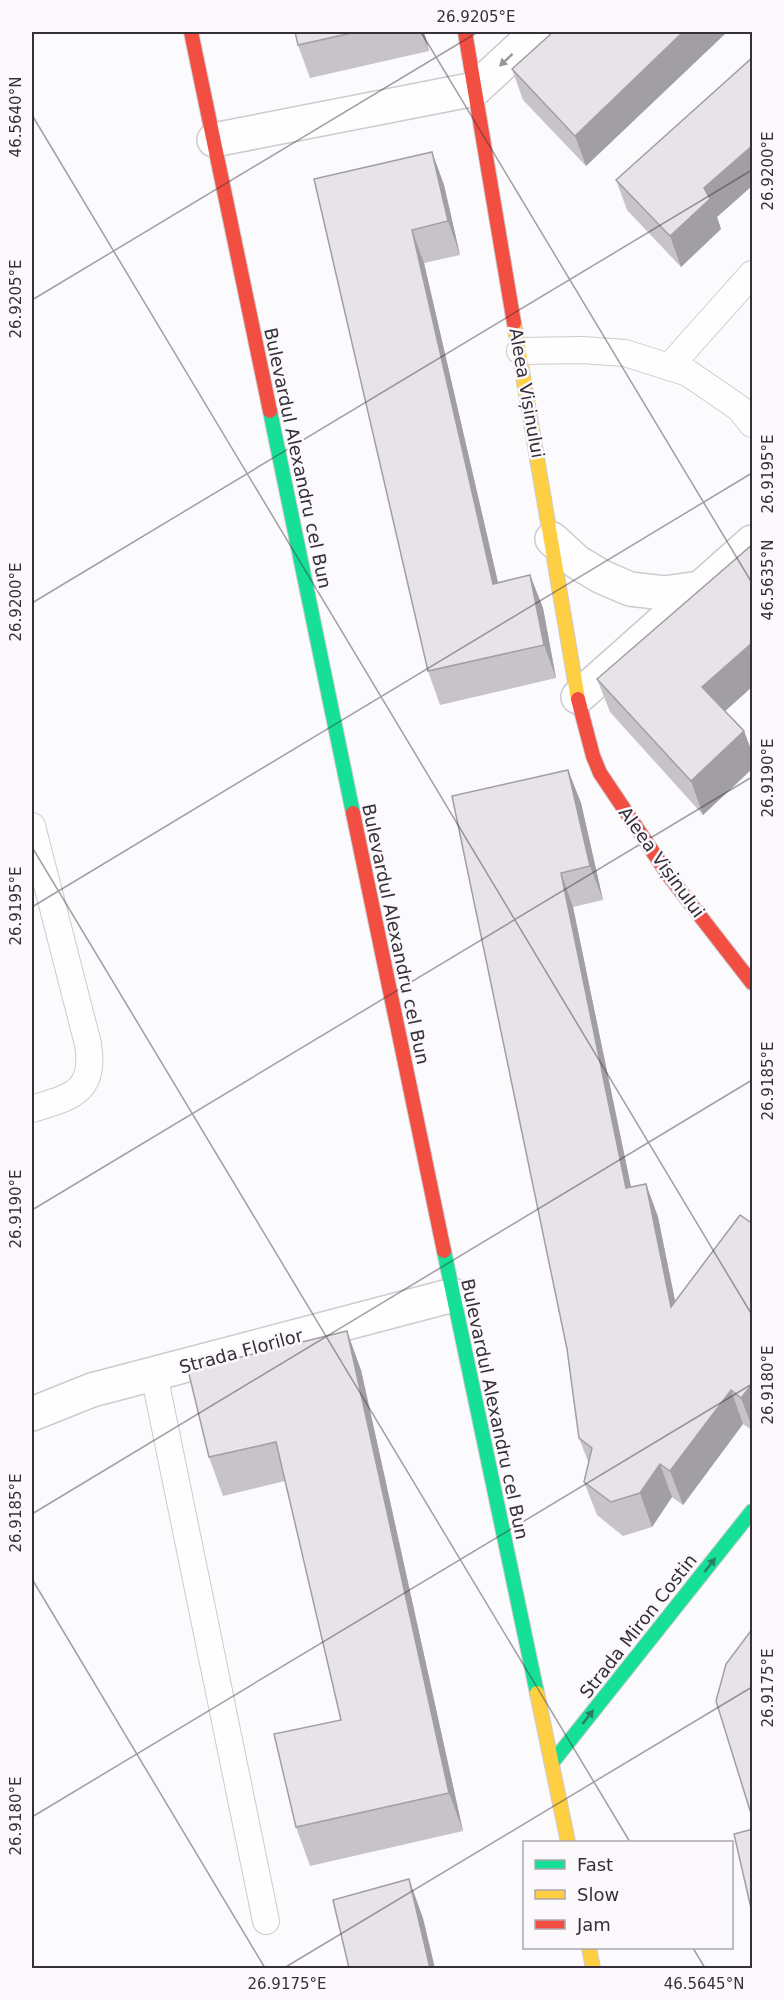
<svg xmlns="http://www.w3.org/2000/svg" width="784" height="2000" font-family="'DejaVu Sans',sans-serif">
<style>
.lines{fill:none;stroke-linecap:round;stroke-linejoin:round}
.lane-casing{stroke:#cecacf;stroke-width:28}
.street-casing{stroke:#cecacf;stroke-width:36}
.fast-casing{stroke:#cecacf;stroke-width:16}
.slow-casing{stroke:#cecacf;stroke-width:16}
.jam-casing{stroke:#cecacf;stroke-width:16}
.lane{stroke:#fefeff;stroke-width:26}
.street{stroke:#fefeff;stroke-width:33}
.fast{stroke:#16e098;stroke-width:14}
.slow{stroke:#ffcf43;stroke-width:14}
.jam{stroke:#f24e42;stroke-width:14}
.wall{fill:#c7c3c8}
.shaded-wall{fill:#a29fa3}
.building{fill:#e7e3e9;stroke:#a29fa3;stroke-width:1.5}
.oneway{fill:#9a969c}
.oneway2{fill:#287f63}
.ticks{fill:none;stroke:#362f38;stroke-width:1.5;stroke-opacity:0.45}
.labels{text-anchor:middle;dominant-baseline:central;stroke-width:5;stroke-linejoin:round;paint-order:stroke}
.street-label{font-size:18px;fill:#362f38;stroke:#fcf9fd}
.neatline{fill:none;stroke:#362f38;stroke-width:2}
.ticks-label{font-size:15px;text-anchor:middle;fill:#362f38}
</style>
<rect width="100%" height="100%" fill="#fbfafc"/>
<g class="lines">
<defs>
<path id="lane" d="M520,351L582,350L625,353L669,367L688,373L739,408L752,424
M669,367L752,274
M32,826L88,1044C96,1093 70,1097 32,1109
M154,1374L266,1921"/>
<path id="street" d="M214,140L475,89L537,32
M552,539L577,562L602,577L630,589L664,593L700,588
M578,697L752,542
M32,1414L92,1390L453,1295"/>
<path id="fast" d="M270,411L353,813
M444,1251L537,1693
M552,1763L752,1511"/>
<path id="slow" d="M514,323L578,699
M537,1693L568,1842
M589,1948L593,1968"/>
<path id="jam" d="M191,32L270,411
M465,32L514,323
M578,699L593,756L600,773L669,876L752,983
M353,813L444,1251"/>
</defs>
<use href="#lane" class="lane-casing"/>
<use href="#street" class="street-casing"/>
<use href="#fast" class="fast-casing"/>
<use href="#slow" class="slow-casing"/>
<use href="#jam" class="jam-casing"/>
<use href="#lane" class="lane"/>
<use href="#street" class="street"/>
<use href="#fast" class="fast"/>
<use href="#slow" class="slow"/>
<use href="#jam" class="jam"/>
</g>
<path class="wall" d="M295,32H424L429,51L310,78L298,45Z
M553,32H727L586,166L523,100L512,69Z
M753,57V185L717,217L721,229L681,267L627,210L616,180Z
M432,152L444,185L460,255L424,263L498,583L530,575L543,608L556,678L440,705L428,671L314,179Z
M753,544V686L725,711L744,731L753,755V768L703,815L610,712L597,679Z
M568,770L581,803L603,900L573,907L631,1187L646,1184L658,1217L675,1301L753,1224V1431L743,1424L683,1505L672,1497L652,1527L623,1536L597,1515L584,1482L589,1464L579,1438L567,1349L452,796Z
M361,1370L463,1831L310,1866L296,1827L341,1720L285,1481L223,1496L209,1457Z"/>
<path class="shaded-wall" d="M421,32H424L429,51Z
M683,32H727L586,166L575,136Z
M753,145V185L717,217L721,229L681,267L670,236L704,188Z
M432,152L444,185L460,255L448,221Z
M412,230L424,263L506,617L493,584Z
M530,575L543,608L556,678L544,645Z
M753,642V686L714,721L702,687Z
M744,731L753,755V768L703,815L691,781Z
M568,770L581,803L603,900L590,866Z
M561,873L573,907L638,1221L626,1188Z
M646,1184L658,1217L683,1340L671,1307Z
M347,1331L361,1370L463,1831L449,1793Z
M753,1383V1430L741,1398Z
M731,1390L743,1424L683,1505L670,1471Z
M660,1464L672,1497L652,1527L640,1493Z
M409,1879L423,1918L435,1968H430Z"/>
<path class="building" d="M295,32H356L298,45Z
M553,32H683L575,136L512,69Z
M753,57V145L704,188L710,199L670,236L616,180Z
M432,152L448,221L412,230L493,584L530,575L544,645L428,671L314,179Z
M753,544V642L702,687L744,731L691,781L597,679Z
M568,770L590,866L561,873L626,1188L646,1184L671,1307L740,1215L753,1224V1383L741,1398L731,1390L670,1471L660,1464L640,1493L611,1502L584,1482L592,1448L579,1438L567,1349L452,796Z
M347,1331L449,1793L296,1827L274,1734L341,1720L276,1442L209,1457L188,1370Z
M753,1628V1820L716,1701L726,1664Z
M753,1829V1917L734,1834Z
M409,1879L430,1968H349L333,1900Z"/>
<defs><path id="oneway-solid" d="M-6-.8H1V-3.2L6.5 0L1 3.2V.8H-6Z" transform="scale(1.5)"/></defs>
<use class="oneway" href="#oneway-solid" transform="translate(506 60) rotate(137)"/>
<g class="oneway2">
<use href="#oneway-solid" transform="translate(710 1565) rotate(-52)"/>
<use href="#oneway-solid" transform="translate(588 1717) rotate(-52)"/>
</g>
<path class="ticks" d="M421,32L752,583M32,115L752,1315M32,300L478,32M32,603L752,170M32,847L630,1842M32,907L752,473M32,1210L752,777M32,1514L752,1080M32,1579L265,1968M32,1817L752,1384M693,1948L705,1968M284,1968L752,1687"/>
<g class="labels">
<g class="street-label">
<text transform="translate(527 393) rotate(80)">Aleea Vișinului</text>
<text transform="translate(298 458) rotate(78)">Bulevardul Alexandru cel Bun</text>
<text transform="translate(662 862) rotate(54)">Aleea Vișinului</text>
<text transform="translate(396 934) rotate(78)">Bulevardul Alexandru cel Bun</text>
<text transform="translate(241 1351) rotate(-15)">Strada Florilor</text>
<text transform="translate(495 1409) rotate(78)">Bulevardul Alexandru cel Bun</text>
<text transform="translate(638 1626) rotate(-52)">Strada Miron Costin</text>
</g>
</g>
<rect width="784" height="2000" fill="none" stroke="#fcf9fd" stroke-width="66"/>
<rect x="523" y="1841" width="210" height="108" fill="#fcf9fd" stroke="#ada8ae" stroke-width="1.5"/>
<rect x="535" y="1860" width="30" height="9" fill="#16e098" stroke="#ada8ae" stroke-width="1.5"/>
<text x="577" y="1871" font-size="18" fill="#362f38">Fast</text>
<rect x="535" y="1890" width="30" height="9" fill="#ffcf43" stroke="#ada8ae" stroke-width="1.5"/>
<text x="577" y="1901" font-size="18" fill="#362f38">Slow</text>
<rect x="535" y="1920" width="30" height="9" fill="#f24e42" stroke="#ada8ae" stroke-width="1.5"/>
<text x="577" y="1931" font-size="18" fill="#362f38">Jam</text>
<rect x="33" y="33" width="718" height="1934" class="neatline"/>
<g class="ticks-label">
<text x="476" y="22">26.9205°E</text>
<text transform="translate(16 117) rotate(-90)" y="5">46.5640°N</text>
<text transform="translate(768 171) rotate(-90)" y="5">26.9200°E</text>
<text transform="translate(16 299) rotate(-90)" y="5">26.9205°E</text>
<text transform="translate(768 474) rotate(-90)" y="5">26.9195°E</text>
<text transform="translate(768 580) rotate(-90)" y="5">46.5635°N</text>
<text transform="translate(16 602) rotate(-90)" y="5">26.9200°E</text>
<text transform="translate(768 778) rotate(-90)" y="5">26.9190°E</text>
<text transform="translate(16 906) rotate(-90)" y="5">26.9195°E</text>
<text transform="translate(768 1081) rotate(-90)" y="5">26.9185°E</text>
<text transform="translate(16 1209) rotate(-90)" y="5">26.9190°E</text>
<text transform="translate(768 1385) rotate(-90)" y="5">26.9180°E</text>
<text transform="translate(16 1513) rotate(-90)" y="5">26.9185°E</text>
<text transform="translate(768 1688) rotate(-90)" y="5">26.9175°E</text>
<text transform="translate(16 1816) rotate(-90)" y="5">26.9180°E</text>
<text x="287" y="1989">26.9175°E</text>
<text x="704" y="1989">46.5645°N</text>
</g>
</svg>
